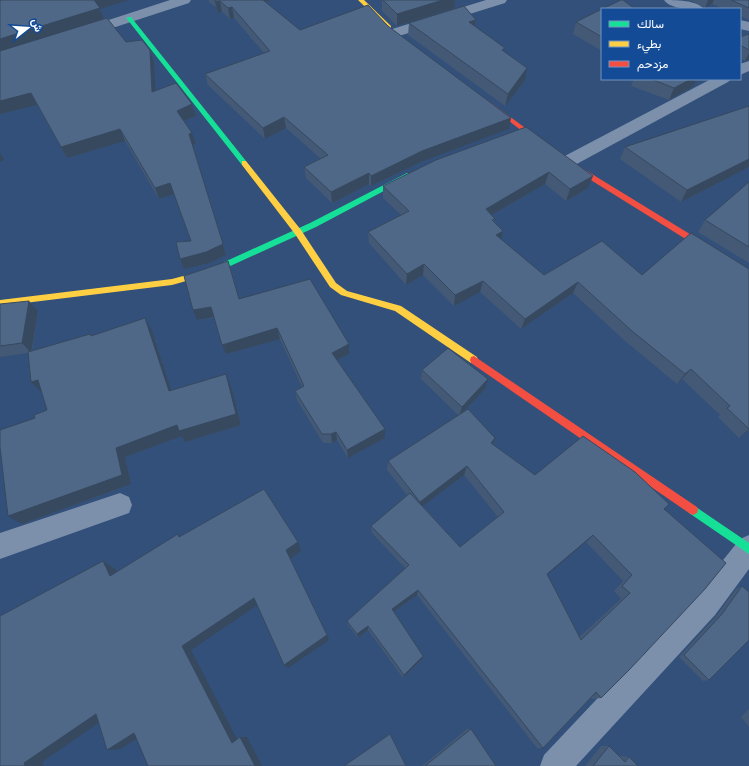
<svg xmlns="http://www.w3.org/2000/svg" width="749" height="766" font-family="'Varela Round',Vazirmatn,sans-serif">
<style>
.lines{fill:none;stroke-linecap:round;stroke-linejoin:round}
.street{fill:#7c90ab;fill-rule:evenodd}
.fast{fill:#16e098;fill-rule:evenodd}
.slow{fill:#ffcf43;fill-rule:evenodd}
.jam{fill:#f24e42;fill-rule:evenodd}
.wall{fill:#445975;fill-rule:evenodd}
.shaded-wall{fill:#37495f}
.building{fill:#4f6888;stroke:#37495f;fill-rule:evenodd}
</style>
<rect width="100%" height="100%" fill="#325079"/>
<g class="lines">
<path class="street" d="M170,0H191L189,3L88,36L83,37L78,36L76,33L78,30Z
M486,0H507L505,3L399,36L394,37L389,36L387,33L389,30Z
M664,0C675,0 697,0 704,9C693,9 671,10 664,0Z
M740,20L749,22V31L740,29Z
M749,61V71L740,75V64Z
M711,79H731L728,82L573,166L567,168L561,166L558,162L561,158Z
M120,493L129,497L132,505L129,513L0,559V533Z
M749,535V569L715,615L576,766H540L544,755L695,595L740,539Z"/>
<path class="fast" d="M127,17H131L246,161V165H242L127,19Z
M407,173H410L414,175L316,227L228,267H222L221,265L222,263L310,223Z
M693,505L749,543V554L689,513L688,510L689,507Z"/>
<path class="slow" d="M358,0H364L391,26V28H387Z
M242,161H246L301,230L336,283L347,291L401,306L477,357L478,360L477,363H471L395,311L341,295L330,287L295,234L242,165Z
M695,238L749,270V277L692,243L691,241L692,239Z
M225,262L228,263L229,265L228,267L218,272L172,285L0,306V300L172,279L213,268Z"/>
<path class="jam" d="M486,99L569,160L698,239L699,241L698,243H692L565,164L484,102L483,101Z
M474,356L697,507L698,510L697,513L693,515L689,513L471,363L470,360L471,357Z"/>
</g>
<path class="wall" d="M209,0H273L265,2L300,30L388,26L509,129L421,162L371,186L369,184L332,203L306,178L304,167L321,159L286,128L265,139L208,85L205,74L264,53L234,18L230,19L222,12L218,13L216,7L209,2Z
M382,0H455L454,8L397,26L382,11Z
M685,0H749V20L740,16V9H724L712,4L705,8L692,1Z
M100,9L104,19L126,42L150,50L154,62L155,90L196,116L184,121L192,133L196,144L192,145L226,255L210,263L184,269L180,259L191,241L174,194L159,199L125,141L67,158L37,105L0,114Z
M602,9V51L573,34L576,22Z
M476,20L475,26L504,52L525,80L505,106L408,35L409,23Z
M749,34V60L745,61L740,58V37Z
M634,79H698L692,87L669,100L631,86Z
M749,106V167L681,202L620,159L625,147Z
M526,127L588,188L566,201L545,184L492,215L501,239L544,275H642L749,269V432L748,431L739,438L718,417L720,415L682,379L677,384L625,341L573,293L521,329L480,292L454,306L423,275L406,285L369,243L368,232L401,215L383,198V186Z
M749,182V263L698,232L705,220Z
M239,299L349,344V354L337,360L385,429V438L348,458L337,440L332,443H323L297,400L295,391L302,387L280,339L226,354L222,345L214,318L197,320Z
M0,304L38,311L32,351L90,334L91,335L152,331L171,390L231,386L241,425L185,442L182,436L125,457L131,484L22,524L35,418L47,410L28,353L0,357Z
M422,370L485,389L462,413L495,438L493,445L535,475L664,509L601,698L592,699L591,698L543,748H537L417,595L394,612L423,656L422,659L403,678L368,630L358,638L348,625L347,621L405,568L372,533L371,526L407,495L387,470L388,461L458,415L421,379ZM464,475L498,517L460,547L423,506ZM586,542L623,581L614,591L621,599L579,637L547,574Z
M742,586L709,680L703,681L679,657L716,616L736,589Z
M749,709V727L741,717Z
M467,729H471L496,766H422Z
M601,746H609L619,757L620,756L629,757L638,766H585Z"/>
<path class="shaded-wall" d="M94,0H129L100,9L104,19L0,52V39Z
M255,0H273L256,4Z
M443,0H455L454,8L397,26V14Z
M708,0H714L712,4L705,8Z
M220,1L222,12L218,13L215,2Z
M232,7L234,18L230,19L228,8Z
M476,20L474,32L469,22Z
M150,50L154,62L156,103L152,92Z
M749,53V60L745,61Z
M527,68L525,80L505,106L508,94Z
M691,79H698L692,87L669,100L674,88Z
M31,93L37,105L0,114V101Z
M192,104L196,116L181,122L177,111Z
M284,117L286,128L265,139L263,128Z
M511,118L509,129L421,162L371,186V176L422,151Z
M120,129L125,141L67,158L61,147Z
M192,133L196,144L192,145L226,255L210,263L184,269L180,259L206,252L189,134Z
M0,153L4,160L0,162Z
M749,159V167L681,202L687,190Z
M549,172L545,184L483,220L486,209Z
M369,173V184L332,203L331,192Z
M593,176L588,188L566,201L570,189Z
M170,183L174,194L159,199L155,188Z
M503,231L500,243L496,235Z
M424,264L423,275L406,285L407,274Z
M483,281L480,292L454,306L455,295Z
M578,282L573,293L521,329L525,319Z
M29,301L38,311L31,353L22,343Z
M211,307L215,317L197,320L193,310Z
M145,318L152,331L175,402L169,391Z
M277,328L280,339L226,354L222,345Z
M349,344V354L333,362L332,353Z
M691,369L682,379L677,384L685,374Z
M226,374L231,386L241,425L185,442L182,436L125,457L131,484L22,524L8,516L116,448Z
M488,379L485,389L459,416L462,407Z
M38,380L42,393L31,382Z
M385,429V438L348,458L347,450Z
M749,429V430L739,438Z
M336,432L337,440L332,443L331,434Z
M495,438L492,447L491,443Z
M467,466L464,475L419,509L420,502Z
M593,535L586,542L541,580L547,574Z
M298,542L301,551L290,559L286,550Z
M103,561L115,569L121,583L110,576Z
M418,590L417,595L392,613V609Z
M254,598L259,604L191,650L239,743H232L182,646Z
M368,626V630L358,638L357,634Z
M327,635L329,640L288,668L284,665Z
M423,656L422,659L403,678L404,675Z
M96,714L110,715L42,762L44,766H25L24,763Z
M134,733H146L120,749L107,750Z
M240,737H247L262,766H255Z"/>
<path class="building" d="M0,0H94L100,8L0,39Z
M215,0H263L300,30L368,5L388,26L511,118L422,151L371,176L369,173L331,192L304,167L328,155L284,117L263,128L205,74L270,51L232,7L228,8L220,1L215,2Z
M383,0H443L397,14Z
M621,0H623L635,9H602Z
M731,0H749V8Z
M464,6L476,20L469,22L505,48L502,50L527,68L508,94L409,23Z
M602,9V37L576,22Z
M107,18L126,42L142,40L150,50L152,92L176,83L192,104L177,111L192,133L189,134L223,244L206,252L180,259L176,242L191,241L170,183L155,188L120,129L61,147L31,93L0,101V51Z
M749,34V50L740,45V37Z
M651,79H691L674,88Z
M749,106V159L687,190L625,147Z
M526,127L593,176L570,189L549,172L486,209L495,219L492,220L503,231L496,235L544,275L602,241L642,275L691,233L749,269V429L727,408L730,406L691,369L685,374L632,331L578,282L525,319L483,281L455,295L424,264L407,274L368,232L409,211L383,186L436,160Z
M749,182V247L705,220Z
M228,261L239,299L310,279L349,344L332,353L385,429L347,450L336,432L331,434H322L295,391L304,386L277,328L222,345L211,307L193,310L184,276Z
M29,301L22,343L0,346V304Z
M145,318L169,391L226,374L236,414L179,431L177,425L116,448L122,475L8,516L0,447V430L35,418L34,415L47,410L38,380L31,382L28,352L90,334L91,336Z
M448,348L488,379L462,407L422,370Z
M468,409L495,438L491,443L535,475L583,436L635,472L669,504L664,509L726,563L705,589L631,668L601,698L596,692L543,748L418,590L392,609L423,656L404,675L368,626L357,634L347,621L409,565L371,526L410,493L460,547L504,512L467,466L420,502L388,461ZM593,535L632,575L622,586L630,593L581,640L547,574Z
M264,489L298,542L286,550L327,635L284,665L254,598L182,646L232,743L240,737L255,766H148L134,733L107,750L96,714L24,763L25,766H0V616L103,561L110,576L178,534L179,537Z
M742,586L749,592V640L709,680L684,655L722,614Z
M471,729L496,766H425Z
M390,734L406,766H344Z
M609,746L625,762L629,757L638,766H593Z"/>
<rect x="601" y="8" width="140" height="72" fill="#144b97" stroke="#7293c1"/>
<rect x="609" y="21" width="20" height="6" fill="#16e098" stroke="#7293c1"/>
<text x="637" y="28" font-size="12" fill="#ffffff">سالك</text>
<rect x="609" y="41" width="20" height="6" fill="#ffcf43" stroke="#7293c1"/>
<text x="637" y="48" font-size="12" fill="#ffffff">بطيء</text>
<rect x="609" y="61" width="20" height="6" fill="#f24e42" stroke="#7293c1"/>
<text x="637" y="68" font-size="12" fill="#ffffff">مزدحم</text>
<g transform="translate(28 28) rotate(73)" stroke="#144b97" stroke-width="3" paint-order="stroke">
<path d="M0-3L7 15L0 10L-7 15Z" fill="#ffffff"/>
<text y="-6" font-size="11" font-weight="bold" text-anchor="middle" fill="#ffffff">ش</text>
</g>
</svg>
